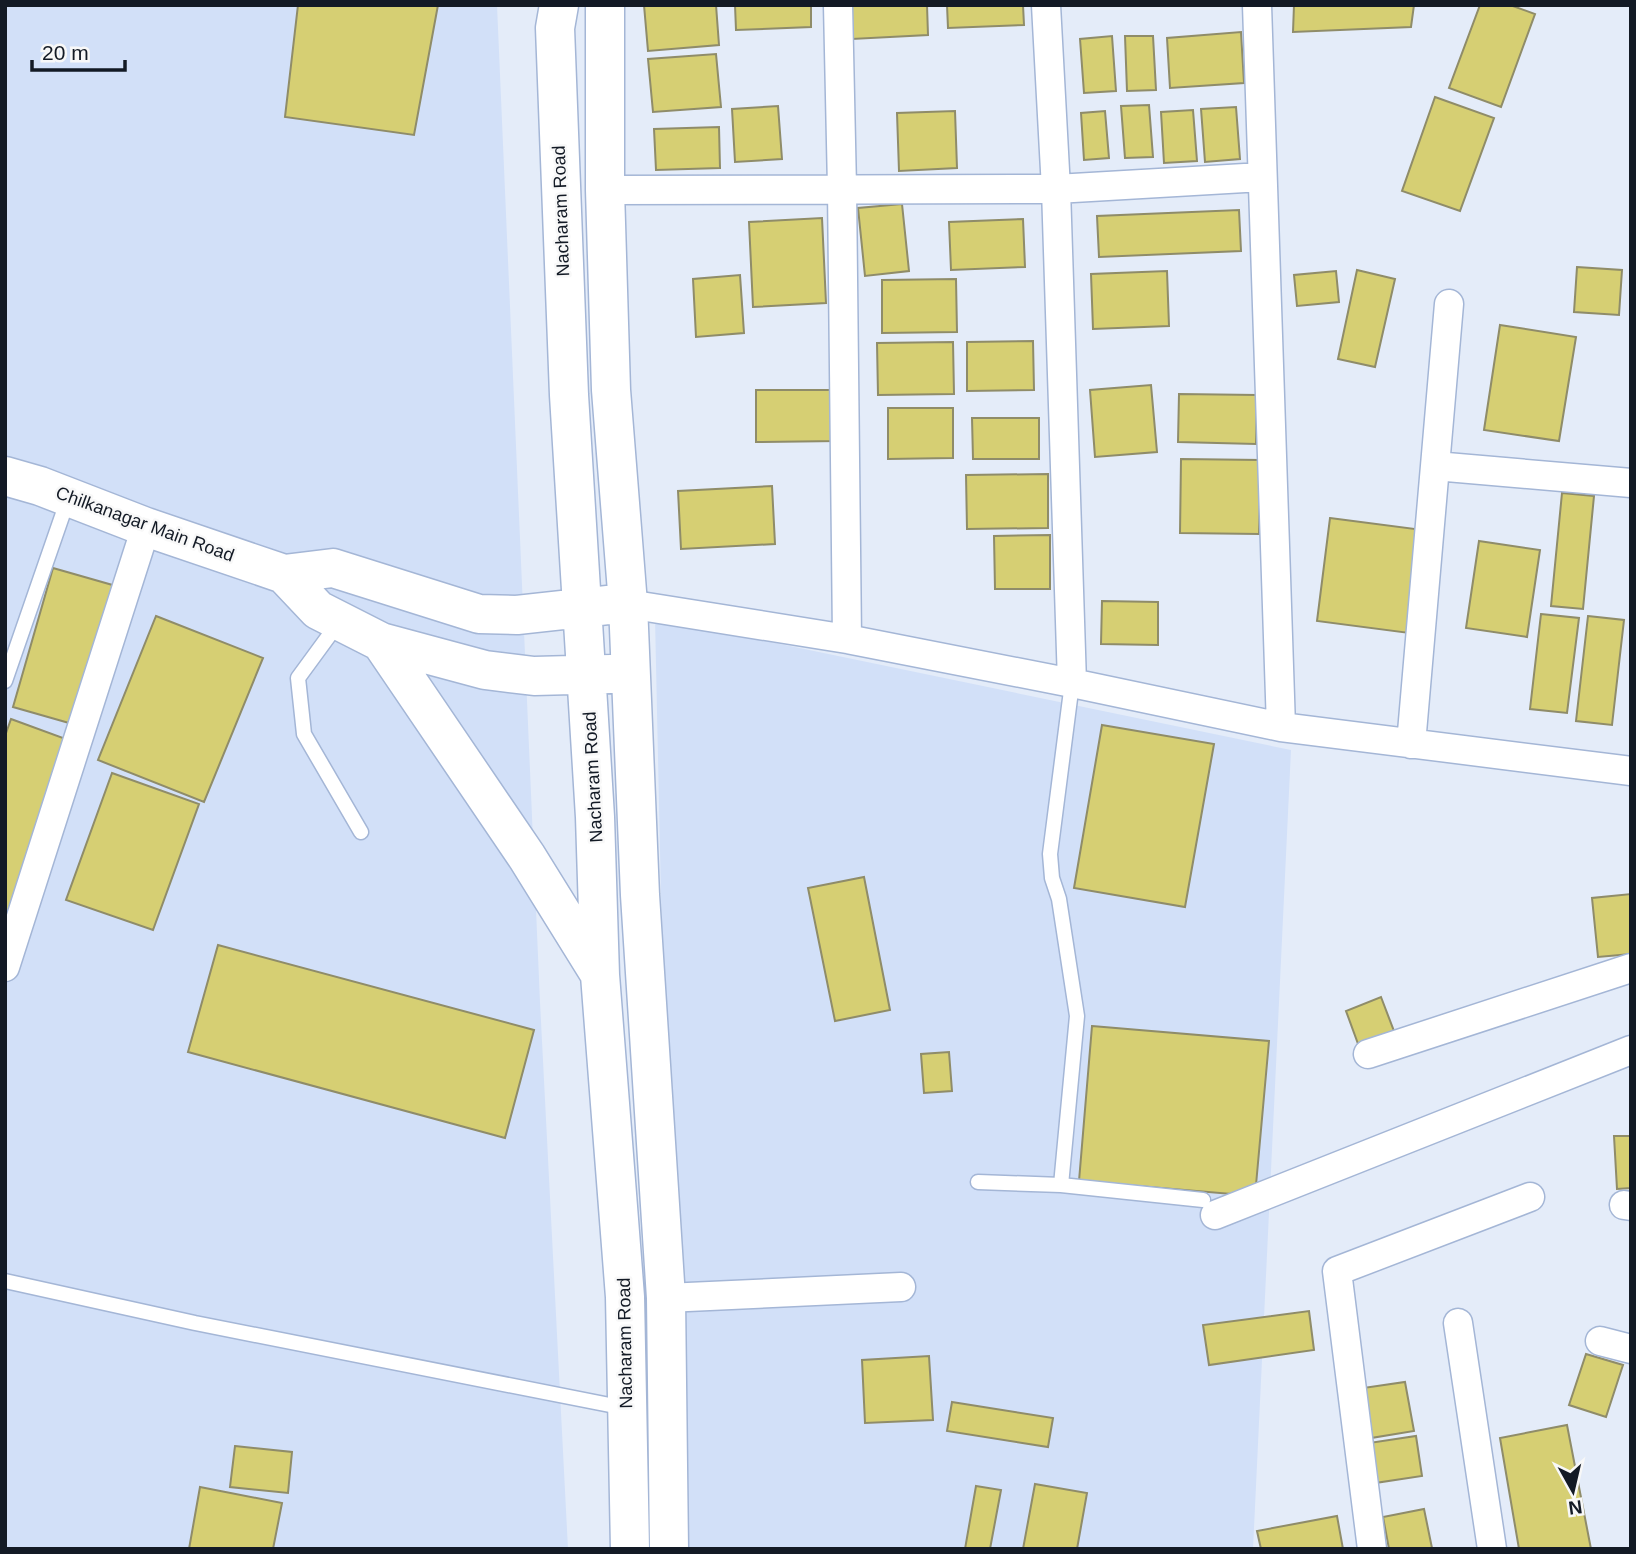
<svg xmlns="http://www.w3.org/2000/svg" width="1636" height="1554" font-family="Arial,sans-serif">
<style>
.built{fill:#d2e0f8}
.building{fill:#d6cf73;stroke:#8f8c69;stroke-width:2}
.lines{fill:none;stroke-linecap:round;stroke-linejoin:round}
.lane-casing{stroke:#a4b6d6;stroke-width:17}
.street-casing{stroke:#a4b6d6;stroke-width:31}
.secondary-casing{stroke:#a4b6d6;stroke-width:41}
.lane{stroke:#fff;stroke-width:14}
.street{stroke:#fff;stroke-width:28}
.secondary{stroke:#fff;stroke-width:38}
.labels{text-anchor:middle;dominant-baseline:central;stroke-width:5;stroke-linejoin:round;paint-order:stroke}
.street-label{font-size:18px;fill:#131a25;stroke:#f8f8f8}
</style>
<rect width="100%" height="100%" fill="#e4ecf9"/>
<path class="built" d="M5,5H497L540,1002L568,1549H5Z
M655,618L1291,750L1253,1549H675Z"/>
<path class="building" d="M298,5H438L414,135L285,117Z
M644,5H716L719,45L648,51Z
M735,5H811V27L736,30Z
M851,5H927L928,35L852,39Z
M947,5H1023L1024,25L948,28Z
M1294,5H1414L1411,27L1293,32Z
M1480,5H1510L1535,14L1501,107L1449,88Z
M1241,32L1244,83L1170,88L1167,38Z
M1112,36L1116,91L1084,93L1080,39Z
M1125,36H1153L1156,90L1127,91Z
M716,54L721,107L653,112L648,59Z
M1435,97L1494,118L1460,211L1402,191Z
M1149,105L1153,157L1125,158L1121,106Z
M778,106L782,159L735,162L732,109Z
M1236,107L1240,159L1205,162L1201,109Z
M1193,110L1197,161L1164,163L1161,112Z
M955,111L957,168L899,171L897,113Z
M1105,111L1109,158L1084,160L1081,113Z
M719,127L720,168L656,170L654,129Z
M902,204L909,271L865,276L858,208Z
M1239,210L1241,251L1099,257L1097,216Z
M822,218L826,303L753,307L749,222Z
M1023,219L1025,267L951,270L949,222Z
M1577,267L1622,270L1619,315L1574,312Z
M1357,270L1395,279L1375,367L1338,359Z
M1167,271L1169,326L1093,329L1091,274Z
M1336,271L1339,302L1297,306L1294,275Z
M740,275L744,333L696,337L693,279Z
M956,279L957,332L882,333V280Z
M1500,325L1576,337L1559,441L1484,430Z
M1033,341L1034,390L967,391V342Z
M953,342L954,394L878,395L877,343Z
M1151,385L1157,452L1095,457L1090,390Z
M756,390H838V441L756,442Z
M1179,394L1257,395L1256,444L1178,442Z
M888,408H953V458L888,459Z
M972,418H1039V459H973Z
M1181,459L1261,460L1259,534L1180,533Z
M1048,474V528L967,529L966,475Z
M772,486L775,544L681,549L678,491Z
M1562,493L1594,496L1583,609L1551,606Z
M1330,518L1423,530L1409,633L1317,621Z
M1050,535V589H995L994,536Z
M1479,541L1540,550L1527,637L1466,628Z
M53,568L116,586L76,725L13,707Z
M1102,601L1158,602V645L1101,644Z
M1541,614L1579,618L1567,713L1530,709Z
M156,616L263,658L204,802L98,760Z
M1588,616L1624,620L1612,725L1576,721Z
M11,719L74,742L5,930V736Z
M1102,725L1214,744L1185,907L1074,888Z
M112,773L199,804L153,930L66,900Z
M864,877L890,1010L835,1021L808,888Z
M1631,894V954L1598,957L1592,898Z
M218,945L534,1030L505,1138L188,1052Z
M1381,997L1397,1039L1361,1052L1346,1011Z
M1092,1026L1269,1041L1255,1196L1079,1181Z
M949,1052L952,1091L924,1093L921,1054Z
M1614,1136H1631V1188L1617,1189Z
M1309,1311L1314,1350L1209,1365L1203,1325Z
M1586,1354L1623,1365L1606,1417L1569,1405Z
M929,1356L933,1420L865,1423L862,1360Z
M1405,1382L1414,1431L1371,1438L1363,1388Z
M952,1402L1053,1418L1048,1447L947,1431Z
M1567,1425L1591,1549H1519L1500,1438Z
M1416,1436L1422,1476L1375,1483L1369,1443Z
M235,1446L292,1452L288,1493L230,1487Z
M1035,1484L1087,1493L1077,1549H1023Z
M976,1486L1001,1490L990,1549H965Z
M200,1487L282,1503L273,1549H189Z
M1424,1509L1432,1548L1389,1549L1383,1517Z
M1337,1516L1343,1549H1261L1257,1531Z"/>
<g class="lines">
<defs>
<path id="lane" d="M339,622L298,678L304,734L361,832
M5,681L68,499
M978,1182L1061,1185L1077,1016L1059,899L1052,878L1050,854L1072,683
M1061,1185L1203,1200
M5,1281L195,1323L625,1408"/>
<path id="street" d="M838,5L842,188L847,639
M1046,5L1056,189L1072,683
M1257,5L1281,727
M605,190L1056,189L1262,177
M1435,466L1631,483
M628,604L847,639L1072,683L1281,727L1631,771
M1411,744L1449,304
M5,967L146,527
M1368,1054L1631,968
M1624,1205L1631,1206
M1215,1215L1631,1050
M666,1298L901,1287
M1458,1323L1492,1549
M1600,1341L1631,1349
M1372,1549L1337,1271L1530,1197"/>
<path id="secondary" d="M559,5L555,28L569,395L595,817L600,975L625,1297L630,1549
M605,5V190L611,390L628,604L640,895L666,1298L669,1549
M5,476L40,486L146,527L284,574L333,568L479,614L517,615L608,605
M284,574L318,610L381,642L485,670L534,676L611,674
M381,642L527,857L599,973"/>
</defs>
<use href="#lane" class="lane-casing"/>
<use href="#street" class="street-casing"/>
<use href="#secondary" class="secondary-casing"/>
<use href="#lane" class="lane"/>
<use href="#street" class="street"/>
<use href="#secondary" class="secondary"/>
</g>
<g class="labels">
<g class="street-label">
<text transform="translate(561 211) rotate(-92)">Nacharam Road</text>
<text transform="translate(145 524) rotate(20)">Chilkanagar Main Road</text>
<text transform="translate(593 777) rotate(-93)">Nacharam Road</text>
<text transform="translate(625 1343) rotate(-91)">Nacharam Road</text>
</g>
</g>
<rect width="1636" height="1554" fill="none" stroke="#131a25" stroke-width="14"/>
<g transform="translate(1573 1491) rotate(172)" stroke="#f8f8f8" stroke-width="5" paint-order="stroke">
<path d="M0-5L12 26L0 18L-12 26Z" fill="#131a25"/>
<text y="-10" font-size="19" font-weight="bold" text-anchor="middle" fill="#131a25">N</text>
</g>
<path d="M32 60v10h93v-10" fill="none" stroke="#131a25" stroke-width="3.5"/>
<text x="42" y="60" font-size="21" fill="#131a25" stroke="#f8f8f8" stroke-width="5" paint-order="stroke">20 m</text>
</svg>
